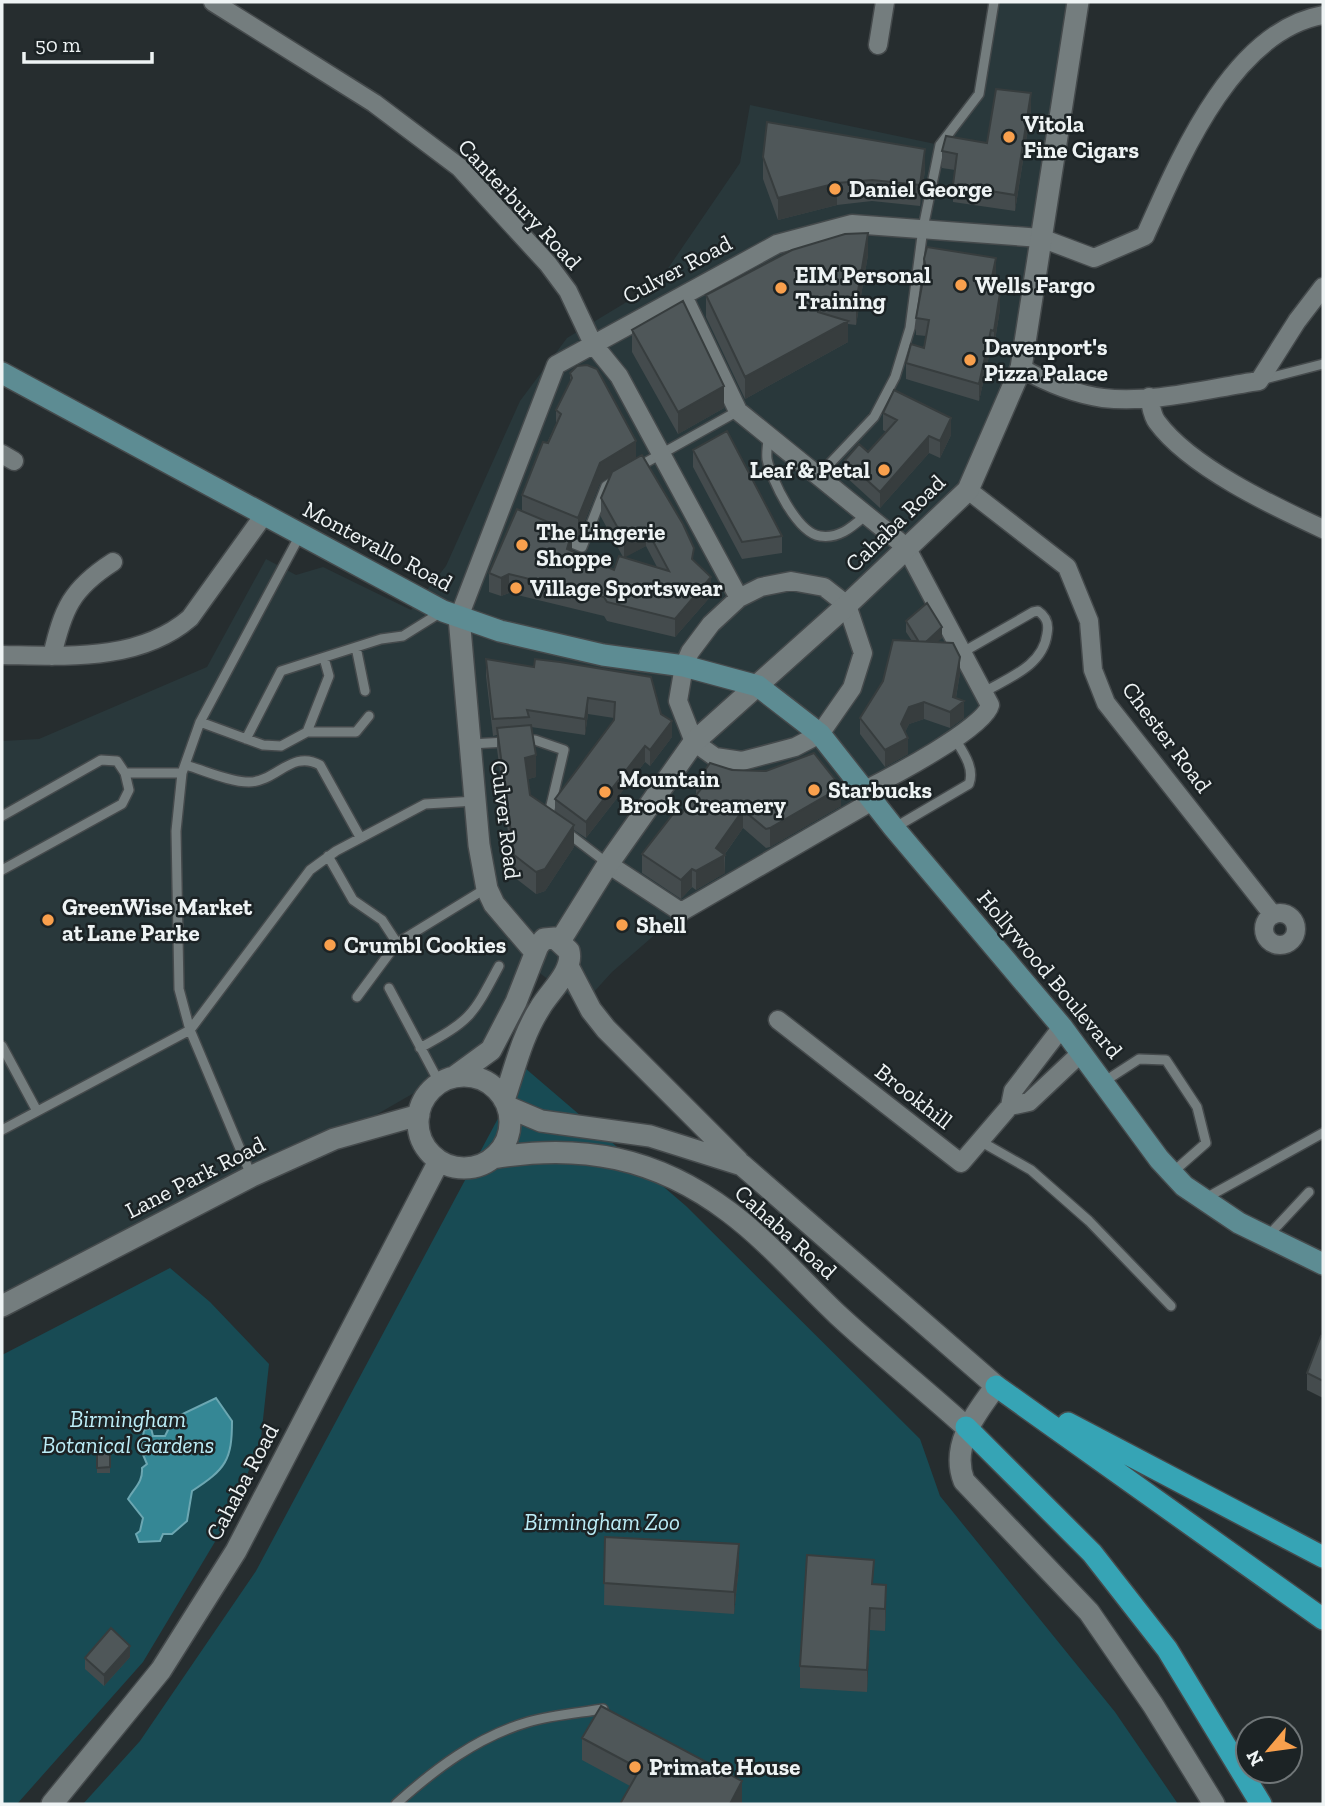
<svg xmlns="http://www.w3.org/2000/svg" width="1325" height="1806" font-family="'Zilla Slab',serif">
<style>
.built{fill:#29383b}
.green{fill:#184b54}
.water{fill:#358795;stroke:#6ca7b2;stroke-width:2}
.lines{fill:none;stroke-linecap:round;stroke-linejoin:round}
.service-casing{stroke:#454a4c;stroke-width:12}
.minor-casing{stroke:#454a4c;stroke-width:21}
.tertiary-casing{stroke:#454a4c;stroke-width:24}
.secondary-casing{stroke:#454a4c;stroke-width:24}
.trunk-casing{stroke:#454a4c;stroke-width:24}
.service{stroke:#747d7e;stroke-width:9}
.minor{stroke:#747d7e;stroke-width:18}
.tertiary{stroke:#747d7e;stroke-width:21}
.secondary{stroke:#5d8c93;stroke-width:21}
.trunk{stroke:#36a4b5;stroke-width:21}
.wall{fill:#444b4d;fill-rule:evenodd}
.shaded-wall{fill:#373d3e}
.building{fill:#4f5759;stroke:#373d3e;stroke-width:2}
.poi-dot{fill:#f9a04d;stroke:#1c2325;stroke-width:2.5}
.labels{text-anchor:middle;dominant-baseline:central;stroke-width:5;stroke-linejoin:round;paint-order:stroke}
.poi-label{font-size:23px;font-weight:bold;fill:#eef3f4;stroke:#1c2325;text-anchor:start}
.street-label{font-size:23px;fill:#eef3f4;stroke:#1c2325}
.park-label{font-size:23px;font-style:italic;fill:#bcedf7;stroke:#1c2325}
</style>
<rect width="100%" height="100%" fill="#262d2f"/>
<path class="built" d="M994,2H1078L1027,336L968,490L906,547L990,705L965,732L681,912L612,972L582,1005L533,968L487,1051L334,1139L2,1306V741L39,739L207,667L266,559L296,575L323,567L411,610L446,566L520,401L567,338L658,283L740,163L750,105L940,145L979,94Z"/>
<path class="green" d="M525,1068L686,1206L920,1439L940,1496L1115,1712L1178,1804H83L140,1741L256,1571Z
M170,1268L210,1302L269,1364L261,1438L234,1510L143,1662L17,1804H2V1355Z"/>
<path class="water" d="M216,1398L232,1421C232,1460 226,1469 192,1491L187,1521L172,1534H163L160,1541L139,1542L136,1534L140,1531L143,1518L128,1499C135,1487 143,1482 142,1468L147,1464L141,1450L144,1430L151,1428L153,1436H165L168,1430L159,1422H166Z"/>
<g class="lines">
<defs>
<path id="service" d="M1261,380L1323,364
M768,437C768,444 766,452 767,459C771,479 797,533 820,536C840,539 853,526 867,514
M636,468L738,411
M820,474L874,417L895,377L910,328L923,228L940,145L979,94L994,2
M562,539L582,547L606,486L615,480
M356,647L365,691
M963,652L1033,612L1038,611C1047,617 1049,624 1047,634C1043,666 1008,678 984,692
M200,722L263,745L281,746L307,732H356L369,716
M307,732L329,676L324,658
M246,739L281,671L381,639L403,636L443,611
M525,740H535L564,750L548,818
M470,744L507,742
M185,765C204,770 229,782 249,782C276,782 292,749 320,765L360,837
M182,773L176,831L179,989L190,1030L251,1175
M2,816L101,760L117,761L125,773H182L200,722L300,535
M894,828L969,784C975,768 963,752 955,739
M565,831L607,863
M328,856L353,900L382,920L397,943
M2,870L122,804L129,790L125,773
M389,988L440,1084
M357,997L397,943L485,889
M2,1046L37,1111
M420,1048C471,1020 472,1017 499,966
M1105,1081L1139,1059L1166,1060L1197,1107L1206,1143L1173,1172
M2,1130L190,1030L310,870L336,851L425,804L476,801
M980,1141L1031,1170L1089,1221L1171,1306
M1204,1199L1323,1133
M1268,1236L1309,1192
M396,1804C435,1769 477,1737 528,1722C552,1715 578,1713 603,1709"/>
<path id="minor" d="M213,2L374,103L459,167L548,264L568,291L593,344L619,376L739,598
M878,45L885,2
M683,296L738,411L906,547L990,705C985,728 889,778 865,790
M1021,368C1046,382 1074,394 1103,398C1153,404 1210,388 1259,381L1297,321L1323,287
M1149,397C1151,405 1152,416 1157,422C1190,467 1273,506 1323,529
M2,454L14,461
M968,490L1067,567L1089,621L1093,670L1106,703L1273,915
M791,581L824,587L847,605L863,653L852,688L820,734L795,747L742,761L715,757L694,742L678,701L684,666L690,652L711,624L739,598L761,587Z
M459,617L556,365L777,244L852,224L1041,238L1094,258L1145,236C1179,160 1232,31 1323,15
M2,655C65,656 139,662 190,618L264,515
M52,656C63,609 71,589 113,562
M608,864L681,912L874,800
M1264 929a16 16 0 1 1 32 0a16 16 0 1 1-32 0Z
M778,1020L961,1163L1010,1106L1013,1091L1062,1027
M1010,1106L1029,1102L1082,1052"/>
<path id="tertiary" d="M459,617L479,845L487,889L494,904L535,952
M560,941L608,864L694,742L847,605L968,490L1021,368L1078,2
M568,966L591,1010L606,1029L738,1161
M418 1122a46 46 0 1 1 92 0a46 46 0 1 1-92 0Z
M454,1077L491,1050L516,1002L538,946L544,939L555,938L569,951C574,971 549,992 540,1008C522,1036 515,1068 504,1100
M508,1107L541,1121L650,1136L742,1165L996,1386C976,1413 950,1445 964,1481L1089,1612L1153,1705L1214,1804
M493,1158C581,1143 656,1157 729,1212C769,1242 802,1281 838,1315C879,1353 924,1389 966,1427
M2,1306L252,1176L334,1139L419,1115
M52,1804L161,1670L236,1551L439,1161"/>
<path id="secondary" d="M2,373L443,611L500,631L603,655L684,666L758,686L820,734L894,828L1062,1027L1159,1159L1184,1186L1239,1223L1323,1264"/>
<path id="trunk" d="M996,1386L1323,1619
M1068,1423L1323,1557
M966,1427L1092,1553L1167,1649L1261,1804"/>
</defs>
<use href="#service" class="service-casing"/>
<use href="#minor" class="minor-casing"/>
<use href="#tertiary" class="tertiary-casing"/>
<use href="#secondary" class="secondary-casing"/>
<use href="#trunk" class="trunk-casing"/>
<use href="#service" class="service"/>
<use href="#minor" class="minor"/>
<use href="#tertiary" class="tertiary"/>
<use href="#secondary" class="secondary"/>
<use href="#trunk" class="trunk"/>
</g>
<path class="wall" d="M1031,110L1015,211L953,202V185L955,170L942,168V151L987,143Z
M763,157L925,170L920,206L872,201L837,205L778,220L763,179Z
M868,255L856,325L848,324V342L745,399L706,317V295Z
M924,259L996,274L992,291L1000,309L994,347H991L979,401L906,379V363L924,348L926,336L916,335V318L925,280Z
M632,330L724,408L678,434L632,352Z
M570,373L636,459L694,561L711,596L675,637L607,621L604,616L509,593L501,596L489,592V573L522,511V495L556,424V410L570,382ZM610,477L601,498V517L623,557L614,570L572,551V535L578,538L600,483ZM646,546L657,567L624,557Z
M883,413L951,435L940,458L929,453L880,508L845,476V460L868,452L886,432L883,430Z
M693,450L782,536V553L742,559L693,467Z
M906,621L942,638L937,642L960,673L956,698L964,718L950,728L924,719L909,724L905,732L908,754L885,767L860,734V718L912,641L906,632Z
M486,659L661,714L672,737L650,766L645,762L586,838L574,830V847L545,891L536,894L514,877L497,749V735L493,736L486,676ZM588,714L614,718V720L555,799V812L530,795L528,779L536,777L531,727L585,735Z
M696,783L841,806L770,847L766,848L743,828L725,854V873L696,890L692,887L681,899L642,873V854L682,813L696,796Z
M1323,1337V1398L1307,1390V1373Z
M97,1447H110V1473H97Z
M605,1537L739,1566L734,1614L604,1605Z
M874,1584L886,1607L885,1631L870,1630L867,1692L800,1688V1666Z
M130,1657L104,1686L85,1669V1658Z
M582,1738L742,1803L630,1786L582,1760Z"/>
<path class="shaded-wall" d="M1031,93V110L1015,211V195Z
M925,149V170L920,206V185Z
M837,183V205L778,220V198Z
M868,233V255L856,325V303Z
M996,258V274L989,307V291Z
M1000,293V309L994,347V331Z
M821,297V319L818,312Z
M848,321V342L745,399V377Z
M991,330V347L979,401V384Z
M724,386V408L678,434V412Z
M951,418V435L940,458V441Z
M929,436V453L880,508V492Z
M636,441V461L600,483L578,538V518L600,463Z
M646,528V546L624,558V539Z
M572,532V551L567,567V549Z
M509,574V593L501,596V578Z
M711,577V596L675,637V619Z
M942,627V638L922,657V646Z
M960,657V673L954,709L964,701V718L950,728V712Z
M588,698V714L585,735V719Z
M924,702V719L909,724L901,741V724L909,707Z
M672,721V737L650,766V750Z
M908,738V754L885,767V750Z
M645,746V762L586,838V822Z
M536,755V777L525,780V758Z
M841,787V806L770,847V828Z
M743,810V828L724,855L725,873L696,890V871L716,848Z
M574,825V847L545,891L536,894V872Z
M692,869V887L681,899V880Z
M739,1544V1566L734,1614V1592Z
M886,1585V1607L885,1631V1609Z
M870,1608V1630L867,1692V1670Z
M130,1646V1657L104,1686V1675Z
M742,1781V1803L741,1804H730Z"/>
<path class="building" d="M996,89L1031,93L1015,195L953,185L957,154L942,151L946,136L987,143Z
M767,122L925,149L920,185L872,180L837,183L778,198L763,157Z
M868,233L856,303L821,297L818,312L848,321L745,377L706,295L792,250L845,234Z
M927,247L996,258L989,291L1000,293L994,331L991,330L979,384L906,363L911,344L924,348L929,320L916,318L923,280L929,281L924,259Z
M683,301L724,386L678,412L632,330Z
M587,365L597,369L636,441L600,463L578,518L522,495L543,442L548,443L561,414L556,410L572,378L570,373L577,366Z
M894,390L951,418L940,441L929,436L880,492L845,460L859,444L868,452L897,420L883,413Z
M727,431L782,536L742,542L693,450Z
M642,455L683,524L694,548L692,559L711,577L675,619L607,602L604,597L509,574L501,578L489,573L517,509L572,532L567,549L614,570L619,556L669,571L646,528L624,539L601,498L612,472Z
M927,603L942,627L926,642H919L906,621Z
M893,640L953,643L960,657L953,697L964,701L950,712L924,702L909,707L901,724L908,738L885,750L860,718L883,681Z
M486,659L534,667L535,659L560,662L651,677L661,714L672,721L650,750L645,746L586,822L555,799L614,720L615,702L588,698L585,719L527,710L529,717L493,719Z
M531,725L536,755L525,758L530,795L574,825L545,869L536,872L514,855L497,728Z
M814,753L841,787L770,828L766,829L743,810L716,848L725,855L696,871L692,869L681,880L642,854L677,809L682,813L701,789L696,783L710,763L732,770L766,771Z
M1321,1336L1323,1337V1381L1307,1373Z
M97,1447H110V1467L97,1468Z
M605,1537L739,1544L734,1592L604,1583Z
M807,1555L874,1560L872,1584L886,1585L885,1609L870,1608L867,1670L800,1666Z
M111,1628L130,1646L104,1675L85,1658Z
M601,1706L742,1781L730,1804H620L640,1769L582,1738Z"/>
<g class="poi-dot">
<circle cx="1009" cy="137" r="7"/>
<circle cx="835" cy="189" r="7"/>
<circle cx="961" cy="285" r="7"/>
<circle cx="781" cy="288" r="7"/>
<circle cx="970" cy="360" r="7"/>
<circle cx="884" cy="470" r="7"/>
<circle cx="522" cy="545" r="7"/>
<circle cx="516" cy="588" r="7"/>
<circle cx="814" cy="790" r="7"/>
<circle cx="605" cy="792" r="7"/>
<circle cx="48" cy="920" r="7"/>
<circle cx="622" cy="925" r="7"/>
<circle cx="330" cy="945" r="7"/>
<circle cx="635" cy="1767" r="7"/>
</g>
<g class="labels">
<g class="poi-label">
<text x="1023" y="124">Vitola<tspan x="1023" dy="26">Fine Cigars</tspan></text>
<text x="849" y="189">Daniel George</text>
<text x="795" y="275">EIM Personal<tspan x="795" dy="26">Training</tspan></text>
<text x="975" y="285">Wells Fargo</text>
<text x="984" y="347">Davenport's<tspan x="984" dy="26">Pizza Palace</tspan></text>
<text x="870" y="470" text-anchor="end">Leaf &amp; Petal</text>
<text x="536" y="532">The Lingerie<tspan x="536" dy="26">Shoppe</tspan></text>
<text x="530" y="588">Village Sportswear</text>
<text x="619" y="779">Mountain<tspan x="619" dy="26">Brook Creamery</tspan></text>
<text x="828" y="790">Starbucks</text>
<text x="62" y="907">GreenWise Market<tspan x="62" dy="26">at Lane Parke</tspan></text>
<text x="636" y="925">Shell</text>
<text x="344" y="945">Crumbl Cookies</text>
<text x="649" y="1767">Primate House</text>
</g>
<g class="street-label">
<text transform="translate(520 204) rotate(47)">Canterbury Road</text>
<text transform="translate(677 269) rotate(-28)">Culver Road</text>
<text transform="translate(895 523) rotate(-44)">Cahaba Road</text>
<text transform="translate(378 546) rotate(28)">Montevallo Road</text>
<text transform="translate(1167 737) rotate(53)">Chester Road</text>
<text transform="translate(506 820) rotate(83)">Culver Road</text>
<text transform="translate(1050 974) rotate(50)">Hollywood Boulevard</text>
<text transform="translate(914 1096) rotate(38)">Brookhill</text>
<text transform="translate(195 1177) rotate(-27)">Lane Park Road</text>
<text transform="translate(786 1232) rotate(42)">Cahaba Road</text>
<text transform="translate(242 1482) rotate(-62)">Cahaba Road</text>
</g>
<g class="park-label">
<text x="128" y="1419">Birmingham<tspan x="128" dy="26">Botanical Gardens</tspan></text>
<text x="602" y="1522">Birmingham Zoo</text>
</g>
</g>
<rect width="1325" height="1806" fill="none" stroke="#eef3f4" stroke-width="7"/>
<g transform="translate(1269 1750) rotate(241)"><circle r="33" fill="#1c2325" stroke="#707678" stroke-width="2"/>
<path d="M0-5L12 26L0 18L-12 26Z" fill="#f9a04d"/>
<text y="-10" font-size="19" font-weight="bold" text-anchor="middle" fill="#eef3f4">N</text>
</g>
<path d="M24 52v10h128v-10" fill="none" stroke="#eef3f4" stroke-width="3.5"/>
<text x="35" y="52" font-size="21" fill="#eef3f4" stroke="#1c2325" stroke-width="5" paint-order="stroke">50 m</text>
</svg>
